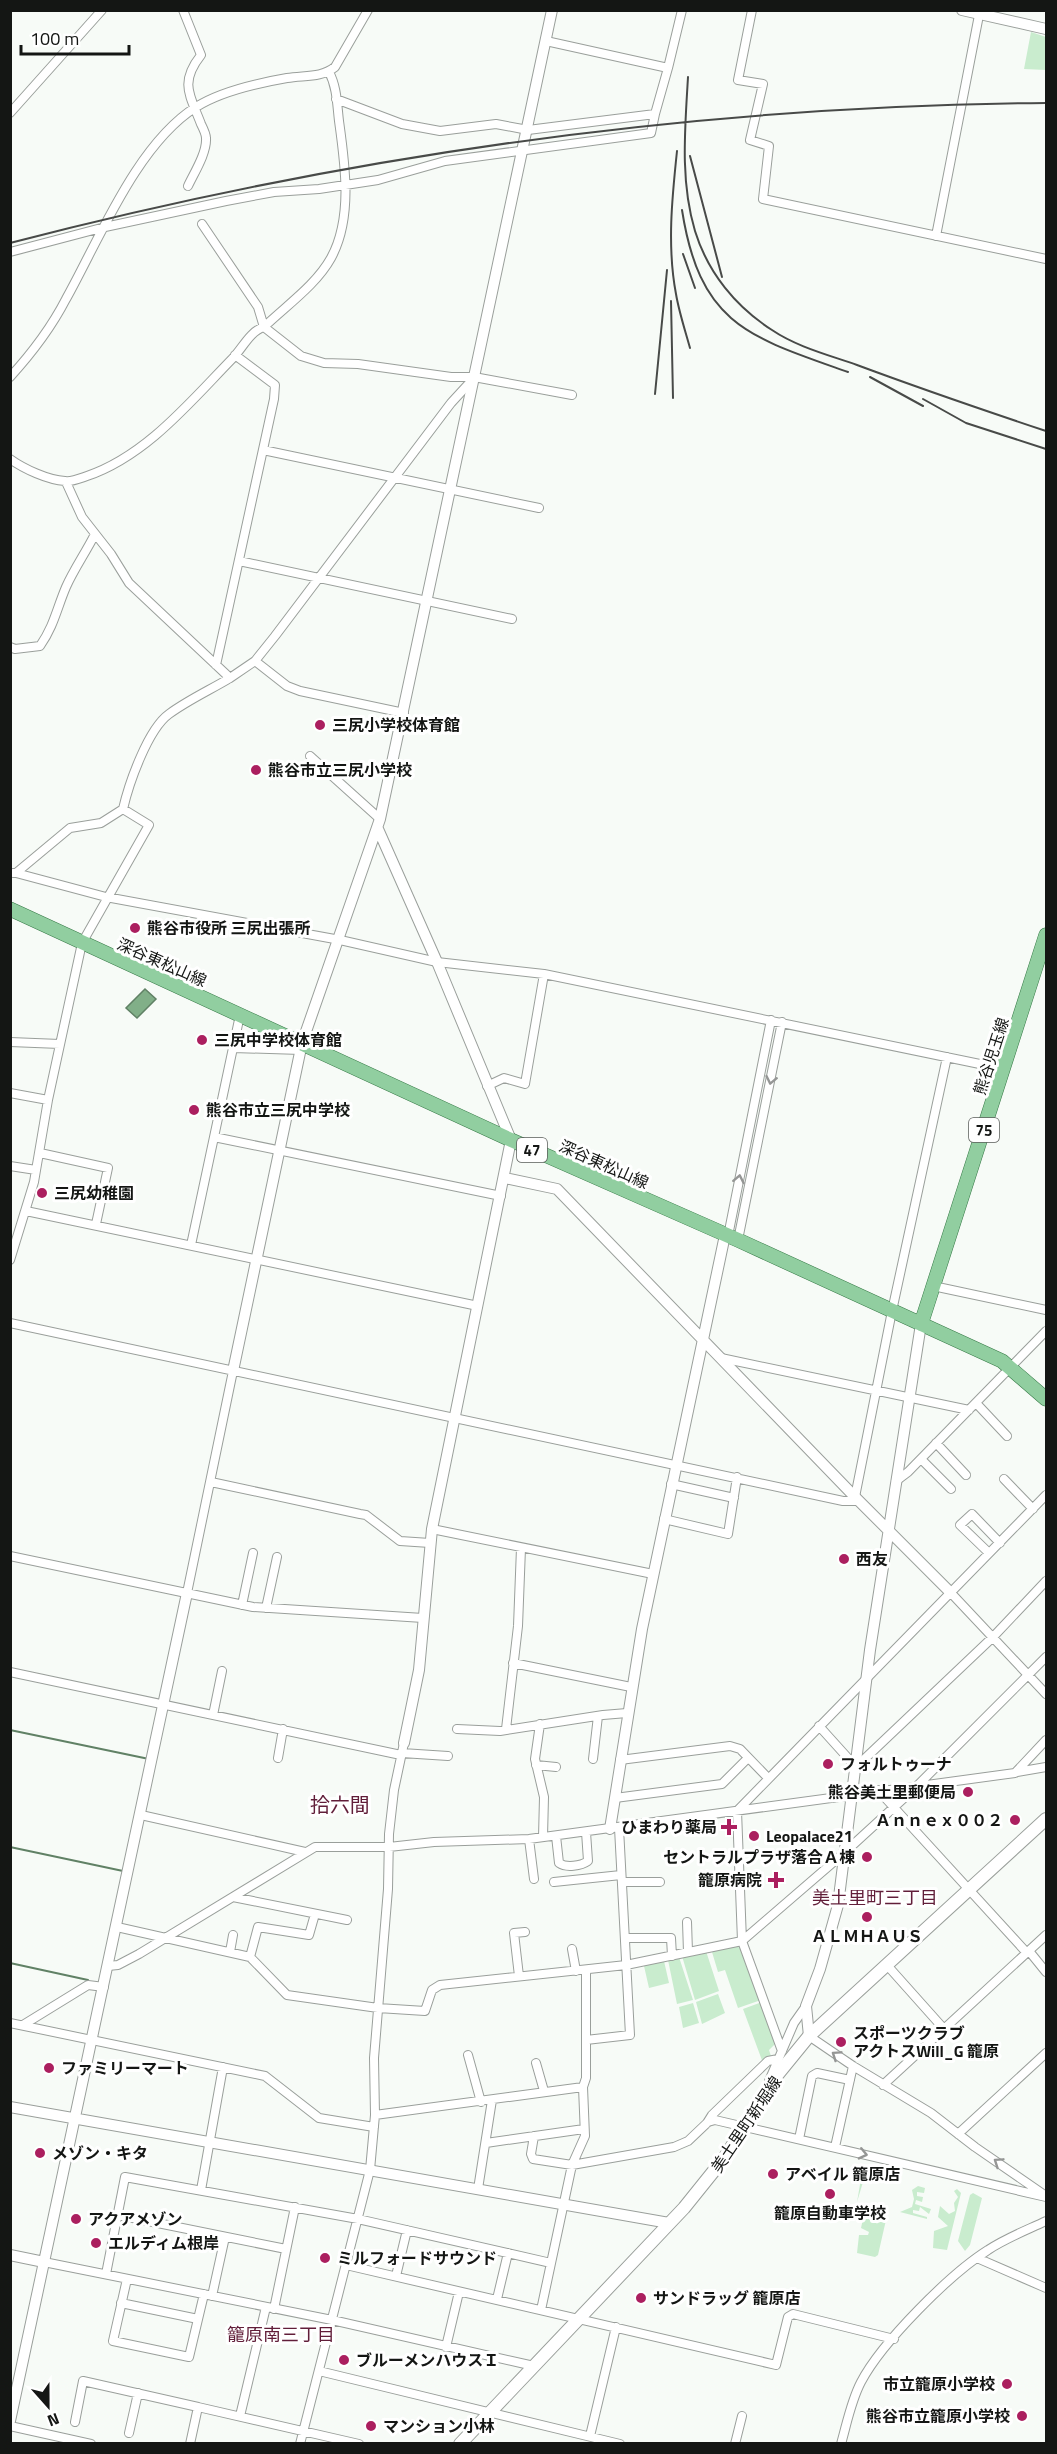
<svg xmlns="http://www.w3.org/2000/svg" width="1057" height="2454" font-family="'Titillium Web','Noto Sans JP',sans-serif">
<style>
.green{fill:#c9ecce}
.water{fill:#81af88;stroke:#608165;stroke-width:1.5}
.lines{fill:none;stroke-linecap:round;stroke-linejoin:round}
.stream{stroke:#608165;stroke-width:2}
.minor-casing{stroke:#9a9f9b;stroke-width:10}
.tertiary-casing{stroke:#9a9f9b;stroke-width:12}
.secondary-casing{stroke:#9a9f9b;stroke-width:14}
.primary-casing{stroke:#367946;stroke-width:15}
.minor{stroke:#fff;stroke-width:8}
.tertiary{stroke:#fff;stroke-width:10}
.secondary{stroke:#fff;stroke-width:12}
.primary{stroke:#91cea0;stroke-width:14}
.rail{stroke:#484a48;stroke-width:2}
.oneway{stroke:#959695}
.poi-dot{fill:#ab1f5f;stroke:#fff;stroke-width:2}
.labels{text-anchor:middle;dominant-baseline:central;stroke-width:6;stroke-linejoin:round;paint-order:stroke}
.shield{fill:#fff;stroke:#5a5c5a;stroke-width:1.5}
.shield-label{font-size:15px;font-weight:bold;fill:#141614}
.poi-label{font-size:16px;font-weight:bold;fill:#141614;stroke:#fff;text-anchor:start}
.street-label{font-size:16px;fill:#141614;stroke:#fff}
.neighbourhood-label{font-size:18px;fill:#611e39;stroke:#fff}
.quarter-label{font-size:20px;fill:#611e39;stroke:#fff}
</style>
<rect width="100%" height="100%" fill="#f7fbf7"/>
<path class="green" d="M1031,32L1046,37V70L1024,69Z
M739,1944L742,1945L761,2000L738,2008L725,1970L718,1972L712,1952Z
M706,1951L719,1991L695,2000L682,1956Z
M679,1957L693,2000L677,2004L668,1960Z
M664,1961L669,1983L649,1988L644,1966Z
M718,1994L725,2013L702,2024L696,2002Z
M762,2002L776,2043L769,2050L771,2056L763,2063L743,2009Z
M693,2003L699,2023L683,2028L679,2007Z
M870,2169L881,2173L879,2183L863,2182L857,2202L862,2173Z
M918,2186L925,2188L924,2193L917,2192V2196L923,2197L922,2202L916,2200L915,2204L931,2209L929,2214L920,2207L919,2211L913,2210V2213L927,2217V2219L900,2212L912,2207L914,2199L912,2190Z
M957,2189L961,2193L947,2250L933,2248L934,2231L948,2226L938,2217L940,2206L949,2214L955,2211L954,2203L958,2197L954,2191Z
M973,2193L982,2198L970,2245L965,2251L958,2241L970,2195Z
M867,2212L884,2217L886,2220L878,2255L875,2257L857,2253L859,2235H868L869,2232L861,2228L864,2214Z"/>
<path class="water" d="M145,989L156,999L137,1018L126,1008Z"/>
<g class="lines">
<path class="stream" d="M10,1730L149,1759
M10,1847L123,1871
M10,1963L88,1980"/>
<defs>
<path id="minor" d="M183,10L201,55C179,83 190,95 201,124C203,128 206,134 206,138C207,153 194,173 188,186
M752,10L738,80L763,84L750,140L769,146L763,199L1046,259
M668,68L682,10
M336,99L402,124L440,131L496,124L528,130L655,114L668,68L546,41
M10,113L102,10
M202,224L258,307L264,327L301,356L324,363L358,364L451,377H474L572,395
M936,236L980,10
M10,252L105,227L226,201L274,192L319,189L378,180L445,161L651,133L655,114
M10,377C32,353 51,328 66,299C99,240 137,144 196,107C221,91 258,83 287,78C304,75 321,78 335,67L368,10
M263,450L539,508
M10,459C24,469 48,480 65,481C72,482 81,478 87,476C146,456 190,402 232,359C242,349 250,331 264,327C287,305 316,285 331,258C353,218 345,164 339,121C337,104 337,87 329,72
M66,482L82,517L111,554L129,583L230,678L255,661L275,636L451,403L474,378
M239,561L512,619
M10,647L15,649L40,646C54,626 57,608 66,587C74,569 86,552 95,534
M255,661L287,686L300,691L404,713
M216,665L274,399L275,385L235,355
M310,756L380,819
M13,873H16L70,828L101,823L123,809
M16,873L106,897L340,940L437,962L544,974L1004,1069
M10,1042L60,1044
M233,1048L301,1050
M487,1086L504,1078L525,1084L544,974
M10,1093L48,1100
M214,1137L501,1196
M40,1153L108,1168L96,1224
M10,1166L36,1170
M26,1211L478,1306
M728,1236L771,1020
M738,1240L782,1022
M191,1245L240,1015
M10,1260L34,1182L48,1100L82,943L149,825L123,809C129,783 148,729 169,714C188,700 210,690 230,678
M933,1286L1046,1310
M10,1323L843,1501H859
M721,1358L969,1410
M976,1403L1007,1436
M936,1443L966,1475
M921,1459L951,1489
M1004,1479L1033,1509
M896,1481L908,1472L1046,1331
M211,1482L360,1514L366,1515L400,1541L430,1543
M671,1484L734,1498
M855,1497L892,1311L947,1057
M664,1519L728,1534L737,1477
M432,1529L653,1574
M989,1553L960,1525L972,1514L1000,1543
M10,1556L253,1607L423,1618
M187,1593L233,1371
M951,1593L1046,1694
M242,1605L253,1553
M266,1608L277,1557
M513,1663L631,1687
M10,1672L401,1755
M213,1715L222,1671
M540,1724L535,1759L544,1797L543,1837
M819,1726L856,1767L993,1637L1046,1581
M457,1729L500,1731L603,1715L627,1713
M506,1729L518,1626L521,1548
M402,1753L448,1756
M278,1758L283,1729
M593,1759L598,1716
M620,1760L730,1746L740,1749L768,1778
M536,1765L556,1767
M1017,1772L1046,1767
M878,1790L1027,1953
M615,1798L722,1784L748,1758
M141,1815L305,1852
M556,1836L559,1863C566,1868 581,1866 588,1861L586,1832
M529,1839L534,1879
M554,1882L621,1875
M622,1882H660
M233,1897L347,1920
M687,1922L688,1952
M117,1927L250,1957L287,1995L378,2008L425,2011L432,1990L440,1985L626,1965L742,1941L844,1853L916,1787L1046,1657
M625,1938H671L672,1956
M572,1949L576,1971
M1029,1951L1046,1972
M230,1952L233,1935
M250,1957L258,1927L309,1935L315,1914
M886,1964L944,2029
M108,1966L118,1965L139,1954L315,1847H389L434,1842L529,1839L1015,1773L1046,1740
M519,1976L514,1933L525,1932
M10,2023L265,2076L319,2118L374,2127
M23,2025L88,1985L104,1987
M809,2036L853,2066L931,2113L975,2147L1046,2196
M586,2040V1970
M782,2051L742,1941L737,1811L1046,1495
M468,2055L481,2102
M536,2063L544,2091
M769,2081L794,2023L806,2006
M883,2085L1046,1935
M375,2115L583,2087
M707,2123L712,2115L768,2061L778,2059
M958,2134L1046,2053
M534,2136L531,2154L533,2159L572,2165L674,2147L688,2141L708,2122L715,2120L1046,2197
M799,2139L812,2076L817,2073L850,2080
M486,2143L584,2129
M835,2147L853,2066
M478,2189L492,2100
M201,2190L223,2067
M118,2215L286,2249
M977,2258L1046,2288
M44,2262L332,2320L534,2366
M346,2265L776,2365L788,2317L793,2314L894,2339
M106,2274L125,2177L358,2219L551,2263
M396,2276L407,2230
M127,2279L113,2341L189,2357L204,2294
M212,2296L225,2237
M497,2299L508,2253
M121,2303L198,2319
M274,2309L295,2207
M541,2310L572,2165L585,2136L583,2087L586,2078V2040L630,2035L619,1828
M446,2347L459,2292
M319,2371L620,2444
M240,2416L266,2307
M75,2422L83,2381L198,2407
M10,2426L91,2444
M129,2433L138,2393
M590,2436L616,2327
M190,2444L198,2407L359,2444
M300,2444L370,2170L375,2115L374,2058L388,1889L389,1834L394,1790L404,1743
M735,2444L742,2416
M841,2444C847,2423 851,2401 861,2382C882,2342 950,2274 988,2250C1006,2238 1027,2230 1046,2221"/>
<path id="tertiary" d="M962,10L1046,29
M378,829L437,962L511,1140L432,1529L419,1670L404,1743
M505,1178L557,1189L855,1497L951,1593
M233,1371L302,1043L380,819L552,10
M610,1829L642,1629L725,1235
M809,2036L806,2006L820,1969L838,1905L870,1650L921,1324
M10,2107L669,2223
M10,2255L44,2262
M10,2421L187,1593"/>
<path id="secondary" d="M460,2444L684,2208L725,2157L778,2074L809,2036L1046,1819"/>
<path id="primary" d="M10,909L511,1140L738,1240L1002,1361L1046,1399
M921,1324L1046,935"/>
</defs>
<use href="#minor" class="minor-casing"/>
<use href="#tertiary" class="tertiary-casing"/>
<use href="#secondary" class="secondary-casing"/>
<use href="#primary" class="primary-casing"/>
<use href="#minor" class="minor"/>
<use href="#tertiary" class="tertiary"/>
<use href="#secondary" class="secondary"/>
<use href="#primary" class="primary"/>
<path class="rail" d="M688,77C685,129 680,181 695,231C708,273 736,307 772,330C797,347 829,355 857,365C919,388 983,410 1046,431
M677,151C672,198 667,247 676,294C679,312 685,330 690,348
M690,156L722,277
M682,210C700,325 749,337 848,372
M10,243C348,155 697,106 1046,103
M683,254L695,288
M671,301L673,398
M870,377L923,406
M655,394L667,270
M923,399L966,423L1046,449"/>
</g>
<defs><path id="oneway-chevron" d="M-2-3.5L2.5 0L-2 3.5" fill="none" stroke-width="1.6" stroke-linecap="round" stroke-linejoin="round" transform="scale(1.5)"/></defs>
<g class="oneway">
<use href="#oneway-chevron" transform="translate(771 1080) rotate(102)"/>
<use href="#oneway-chevron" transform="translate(739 1179) rotate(-79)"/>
<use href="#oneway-chevron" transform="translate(836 2055) rotate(-146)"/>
<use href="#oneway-chevron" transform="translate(863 2154) rotate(13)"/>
<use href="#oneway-chevron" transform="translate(998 2162) rotate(-146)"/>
</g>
<g class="poi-dot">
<circle cx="320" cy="725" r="6"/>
<circle cx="256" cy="770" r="6"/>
<circle cx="135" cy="928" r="6"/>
<circle cx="202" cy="1040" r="6"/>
<circle cx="194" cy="1110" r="6"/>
<circle cx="42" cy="1193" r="6"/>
<circle cx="844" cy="1559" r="6"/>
<circle cx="828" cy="1764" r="6"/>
<circle cx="968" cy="1792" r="6"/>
<circle cx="1015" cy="1820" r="6"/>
<path d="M726 1818h6v6h6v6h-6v6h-6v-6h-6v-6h6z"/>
<circle cx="754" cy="1836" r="6"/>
<circle cx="867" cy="1857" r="6"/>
<path d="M773 1871h6v6h6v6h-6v6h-6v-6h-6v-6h6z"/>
<circle cx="867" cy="1917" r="6"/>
<circle cx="841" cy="2042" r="6"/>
<circle cx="49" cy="2068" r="6"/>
<circle cx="40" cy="2153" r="6"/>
<circle cx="773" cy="2174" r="6"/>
<circle cx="830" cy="2194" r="6"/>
<circle cx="76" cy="2219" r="6"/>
<circle cx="96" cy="2243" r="6"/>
<circle cx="325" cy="2258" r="6"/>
<circle cx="641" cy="2298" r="6"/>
<circle cx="344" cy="2360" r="6"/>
<circle cx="1007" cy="2384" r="6"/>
<circle cx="1022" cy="2416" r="6"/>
<circle cx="371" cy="2426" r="6"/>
</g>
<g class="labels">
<g class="shield">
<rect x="969" y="1118" width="30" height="24" rx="4.5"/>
<rect x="517" y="1138" width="30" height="24" rx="4.5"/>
</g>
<g class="shield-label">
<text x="984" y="1130">75</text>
<text x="532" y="1150">47</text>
</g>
<g class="poi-label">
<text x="332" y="725">三尻小学校体育館</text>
<text x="268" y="770">熊谷市立三尻小学校</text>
<text x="147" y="928">熊谷市役所 三尻出張所</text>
<text x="214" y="1040">三尻中学校体育館</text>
<text x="206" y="1110">熊谷市立三尻中学校</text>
<text x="54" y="1193">三尻幼稚園</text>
<text x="856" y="1559">西友</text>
<text x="840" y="1764">フォルトゥーナ</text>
<text x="956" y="1792" text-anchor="end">熊谷美土里郵便局</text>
<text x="1003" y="1820" text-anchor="end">Ａｎｎｅｘ００２</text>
<text x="717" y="1827" text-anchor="end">ひまわり薬局</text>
<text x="766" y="1836">Leopalace21</text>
<text x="855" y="1857" text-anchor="end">セントラルプラザ落合Ａ棟</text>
<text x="762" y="1880" text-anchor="end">籠原病院</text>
<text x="867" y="1936" text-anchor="middle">ＡＬＭＨＡＵＳ</text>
<text x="853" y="2033">スポーツクラブ<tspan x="853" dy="18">アクトスWill_G 籠原</tspan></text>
<text x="61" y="2068">ファミリーマート</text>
<text x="52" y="2153">メゾン・キタ</text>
<text x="785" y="2174">アベイル 籠原店</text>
<text x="830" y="2213" text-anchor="middle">籠原自動車学校</text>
<text x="88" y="2219">アクアメゾン</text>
<text x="108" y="2243">エルディム根岸</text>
<text x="337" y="2258">ミルフォードサウンド</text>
<text x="653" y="2298">サンドラッグ 籠原店</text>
<text x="356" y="2360">ブルーメンハウスＩ</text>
<text x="995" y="2384" text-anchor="end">市立籠原小学校</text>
<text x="1010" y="2416" text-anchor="end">熊谷市立籠原小学校</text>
<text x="383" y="2426">マンション小林</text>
</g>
<g class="street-label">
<text transform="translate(162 962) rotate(24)">深谷東松山線</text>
<text transform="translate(991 1056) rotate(-72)">熊谷児玉線</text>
<text transform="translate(604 1164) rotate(24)">深谷東松山線</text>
<text transform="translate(746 2124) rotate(-56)">美土里町新堀線</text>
</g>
<g class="neighbourhood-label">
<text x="875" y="1897">美土里町三丁目</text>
<text x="281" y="2334">籠原南三丁目</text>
</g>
<g class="quarter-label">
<text x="340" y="1804">拾六間</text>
</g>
</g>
<rect width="1057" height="2454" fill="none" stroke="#141614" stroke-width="24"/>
<g transform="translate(48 2406) rotate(159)" stroke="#ffffff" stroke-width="4.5" paint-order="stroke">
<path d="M0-4.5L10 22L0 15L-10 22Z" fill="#141614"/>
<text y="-9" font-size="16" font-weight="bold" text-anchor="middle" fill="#141614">N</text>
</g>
<path d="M21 45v9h108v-9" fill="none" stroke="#141614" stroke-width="3"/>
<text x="30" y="45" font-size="18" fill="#141614" stroke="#ffffff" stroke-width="4.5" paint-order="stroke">100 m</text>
</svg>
